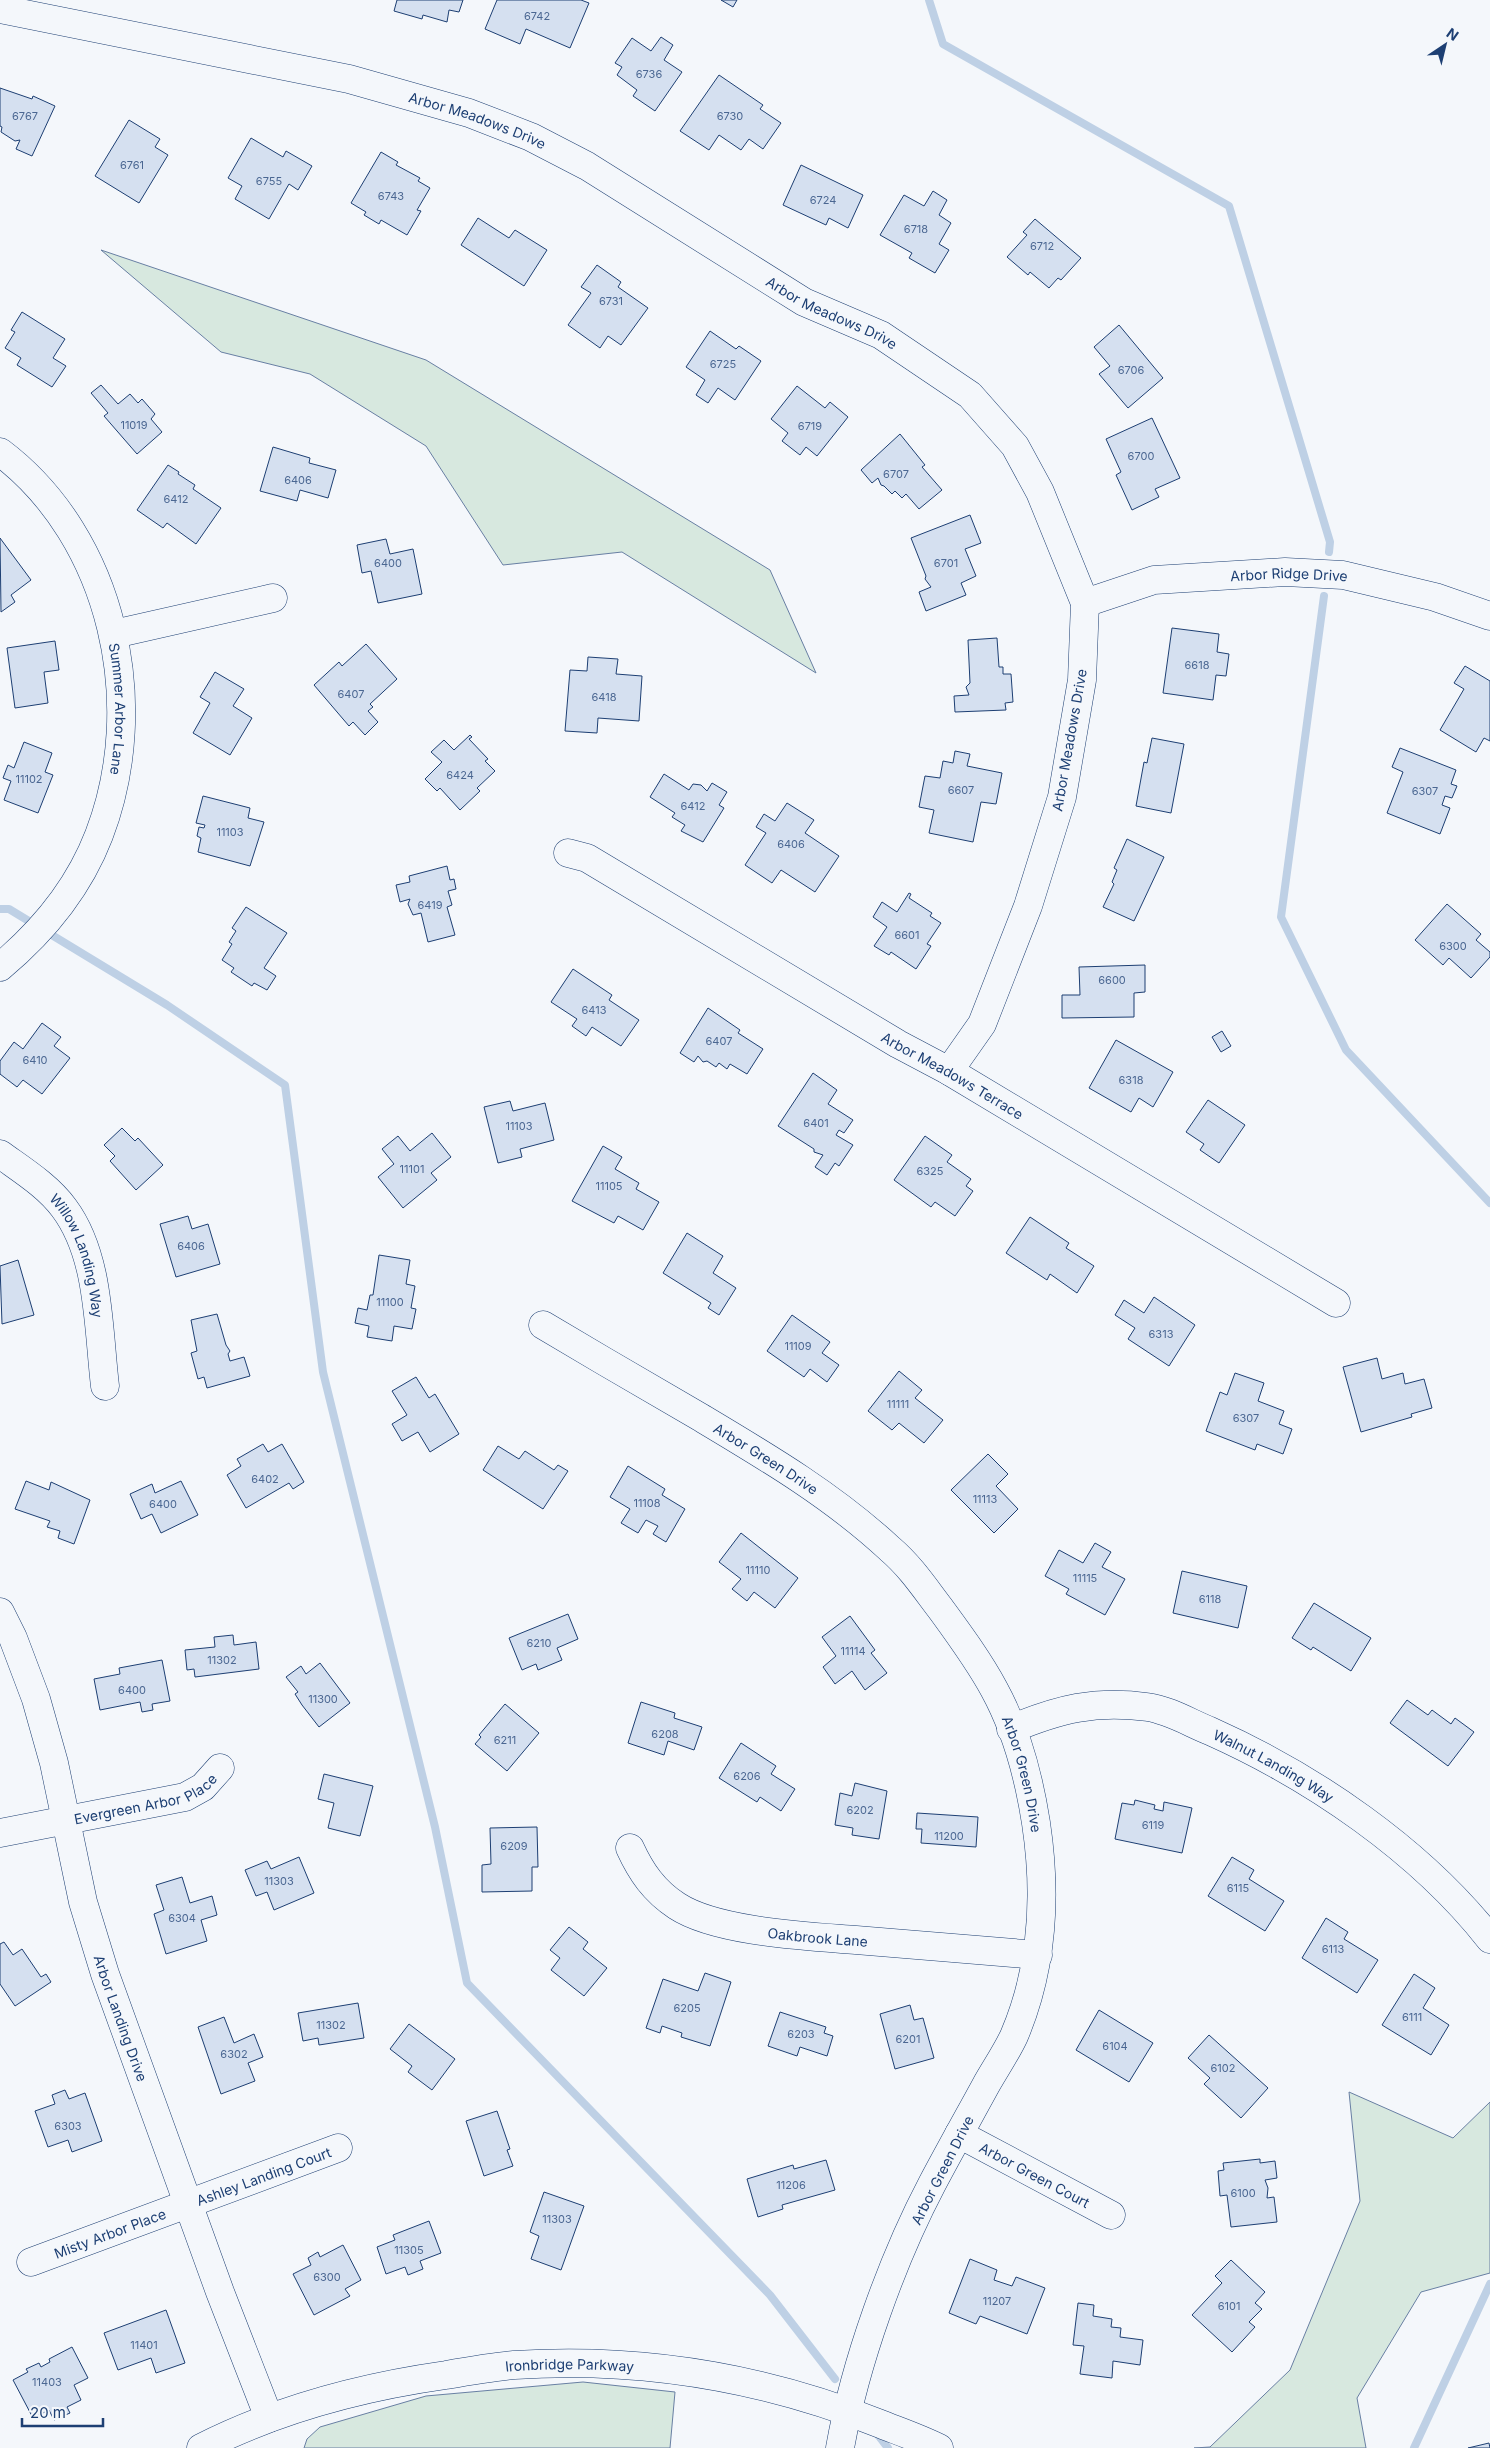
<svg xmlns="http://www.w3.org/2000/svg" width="1490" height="2448" font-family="Inter,sans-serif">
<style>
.green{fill:#d7e8df;stroke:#687fa3}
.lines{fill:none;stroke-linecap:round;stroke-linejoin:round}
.stream{stroke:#bed0e5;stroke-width:8}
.building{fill:#d5e0f0;stroke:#1d3f73}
.minor-casing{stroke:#1d3f73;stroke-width:29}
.minor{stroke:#f4f7fb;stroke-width:28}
.labels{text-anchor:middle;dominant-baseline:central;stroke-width:4;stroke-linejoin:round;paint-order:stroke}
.number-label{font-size:11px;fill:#4b6792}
.street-label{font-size:14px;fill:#1d3f73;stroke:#f4f7fb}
</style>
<rect width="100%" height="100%" fill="#f4f7fb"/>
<path class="green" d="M101,250L426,360L770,570L816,673L622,552L503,565L426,446L310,374L221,352Z
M1349,2092L1453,2138L1490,2102V2273L1421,2292L1357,2398L1366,2448H1194L1210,2447L1290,2370L1360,2201Z
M583,2382L675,2392L670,2448H304L307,2439L320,2427L426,2396Z"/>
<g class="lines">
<path class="stream" d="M929,0L943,44L1229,206L1330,542L1329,552
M1324,596L1281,917L1346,1050L1490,1203
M0,909H9L167,1005L285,1085L323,1372L435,1827L467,1983L770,2295L835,2379
M875,2431L888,2448
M1414,2448L1490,2284"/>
</g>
<path class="building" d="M397,0H463L459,12L449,10L447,22L423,15L422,19L394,11Z
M497,0H581L589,3L570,48L526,29L520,44L485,29Z
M721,0H737L733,7Z
M661,37L673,45L664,60L682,72L655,111L633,96L637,90L617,75L622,67L615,63L632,38L651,51Z
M719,75L763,105L760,109L781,123L763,149L749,139L741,150L719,135L709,150L680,131Z
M0,88L32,99L33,96L55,106L32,156L16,149L20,140L15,141L1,132L2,127L0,126Z
M129,120L160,139L155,147L168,155L139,203L95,176Z
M251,138L283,157L286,151L312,166L298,190L289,184L269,219L235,199L242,186L228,178Z
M381,152L398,162L396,165L420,178L418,181L430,188L417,210L421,211L407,235L381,220L379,224L364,215L366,212L351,203Z
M801,165L863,195L848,228L829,218L826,225L783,205Z
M933,191L947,200L939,215L951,223L939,244L949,250L935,273L909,258L912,253L880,235L904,195L924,206Z
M478,218L509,238L515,230L547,250L524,286L461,245Z
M1035,219L1081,258L1061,280L1058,278L1049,288L1030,272L1028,275L1007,257L1027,235L1023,232Z
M597,265L621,282L618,287L648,308L621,345L608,336L600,348L568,325L591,293L581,287Z
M22,312L65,339L53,358L66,366L52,387L17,365L21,358L5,348L15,332L11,330Z
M1119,325L1163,378L1128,408L1099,374L1110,366L1094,347Z
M710,331L736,349L739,346L761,361L735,400L718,388L708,403L696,395L705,380L686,367Z
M101,385L118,404L130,394L138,403L142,399L155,414L151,419L162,432L137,454L104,416L108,413L91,393Z
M797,386L825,408L830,402L848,417L817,456L806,447L800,455L782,441L788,433L771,419Z
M1152,418L1180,478L1155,489L1159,497L1132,510L1116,475L1121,472L1106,439Z
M900,434L925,465L922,467L942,490L919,509L906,494L902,498L895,491L892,494L884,486L881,485L878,478L872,483L861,470Z
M273,447L310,458L309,463L336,470L328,498L300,490L297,501L260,491Z
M168,465L179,472L178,474L195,485L193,489L221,508L196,544L167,523L163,528L137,510Z
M970,515L981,543L965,549L976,576L961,583L966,595L926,611L919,592L931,587L925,579L926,576L911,538Z
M0,538L31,580L11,595L15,602L1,612Z
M386,539L390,554L413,549L422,594L378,603L371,571L362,573L357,545Z
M1172,628L1219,634L1217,652L1229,654L1226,676L1216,675L1213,700L1163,693Z
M997,638L999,667H1003V674H1011L1013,702L1005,703L1006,710L955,712L954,696L969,695L966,687L970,683L968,640Z
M55,641L59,670L44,672L48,703L15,708L7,648Z
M366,644L397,679L370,704L373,707L368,711L378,722L365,735L353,722L349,726L314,685L339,662L342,666Z
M588,657L618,659L616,674L642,676L639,721L598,718L597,733L565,731L570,670L587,671Z
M1465,666L1490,681V741L1484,738L1476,752L1440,730L1464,689L1454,683Z
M215,672L244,689L233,706L252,718L230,755L193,733L210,703L200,697Z
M470,735L472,737L469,739L488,759L485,761L495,771L477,788L480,791L460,810L440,788L437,791L425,779L442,762L431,752L444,740L454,750Z
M1152,738L1184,744L1171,813L1136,806L1144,762L1147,763Z
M24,742L52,753L45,772L53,775L38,813L4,800L11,781L3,778L8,765L14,768Z
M1400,748L1456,770L1451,784L1457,786L1452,798L1445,796L1442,805L1450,808L1440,834L1387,813L1403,772L1392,767Z
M955,751L970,754L967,766L1002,773L996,804L981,802L973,842L929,833L934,810L919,807L925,776L940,778L943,761L953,763Z
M664,774L689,790L693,784L701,785L707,791L712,783L727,792L719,805L724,808L703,842L681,831L685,825L672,817L675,813L650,797Z
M203,796L250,808L248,818L264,822L250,866L198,852L201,838L197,836L199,827L204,828L205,825L196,823Z
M787,803L814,820L805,833L839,856L815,892L781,870L772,883L745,865L766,833L756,827L764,814L775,821Z
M1127,839L1164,857L1134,921L1103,907L1114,884L1112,882L1117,870L1114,868Z
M447,866L450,880L454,879L456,889L448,891L452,905L447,907L455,935L428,942L421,913L413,915L408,904L410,899L400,902L396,885L410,882L409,876Z
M909,893L911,894L909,898L932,913L930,916L941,923L927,944L931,946L916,969L891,952L889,955L874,946L887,927L873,917L882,902L897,912Z
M1447,904L1481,934L1476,940L1490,952V957L1471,978L1449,958L1443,965L1415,940Z
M246,907L287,933L264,968L276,976L267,990L254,983L252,986L231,972L234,968L222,960L232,944L229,942L236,931L232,928Z
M1145,965V992L1134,993V1017L1062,1018V995H1080L1079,967Z
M573,969L612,995L609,1000L639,1020L621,1046L592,1027L586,1036L572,1026L577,1019L551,1002Z
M708,1008L740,1030L738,1033L763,1049L747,1074L730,1064L727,1069L719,1063L716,1067L707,1061L703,1062L698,1056L694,1062L680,1053Z
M42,1023L61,1037L54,1046L70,1058L42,1094L23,1080L17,1087L0,1074V1061L14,1042L23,1049Z
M1222,1031L1231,1046L1221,1052L1212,1037Z
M1116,1040L1173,1072L1153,1107L1139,1098L1131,1112L1089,1088Z
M813,1073L837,1090L828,1104L853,1120L844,1133L839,1130L836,1135L853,1145L839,1166L835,1163L827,1175L815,1167L823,1155L814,1152V1149L778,1126Z
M1208,1100L1245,1125L1219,1163L1200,1150L1204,1144L1186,1132Z
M510,1101L513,1111L545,1103L554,1140L520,1149L522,1157L498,1163L484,1107Z
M122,1128L135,1141L138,1138L163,1165L136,1190L110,1161L115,1156L104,1145Z
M432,1133L451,1157L431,1173L437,1180L403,1208L378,1177L394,1164L382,1149L398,1136L410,1151Z
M925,1136L952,1155L947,1162L971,1179L966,1186L973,1191L955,1216L935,1202L931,1207L894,1180Z
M603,1146L622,1157L615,1169L639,1183L636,1189L659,1202L643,1230L618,1216L614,1223L572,1201Z
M188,1216L192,1229L208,1224L220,1264L176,1277L160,1224Z
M1030,1217L1069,1243L1066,1248L1094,1266L1077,1293L1050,1274L1047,1280L1006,1253Z
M687,1233L723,1256L713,1273L736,1288L719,1315L708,1308L711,1303L663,1273Z
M379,1255L410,1260L406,1284L415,1286L411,1308L416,1309L412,1329L394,1326L392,1341L367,1337L369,1326L355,1323L358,1308L367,1310L370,1295H373Z
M18,1260L34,1315L2,1324L0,1266Z
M1154,1297L1195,1325L1169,1366L1128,1339L1135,1328L1115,1315L1124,1300L1144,1313Z
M217,1314L226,1345L230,1351L228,1354L230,1361L244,1357L250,1376L207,1388L204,1377L198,1379L191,1353L197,1351L191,1320Z
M792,1315L830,1342L822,1353L839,1365L827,1382L810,1369L804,1377L767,1351Z
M1377,1358L1382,1379L1403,1373L1405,1384L1424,1379L1432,1408L1411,1414L1412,1417L1361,1432L1343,1367Z
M899,1371L922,1390L915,1398L943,1420L924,1443L899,1423L892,1430L868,1411Z
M1235,1373L1264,1383L1258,1401L1284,1411L1279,1424L1292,1429L1283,1454L1257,1444L1255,1450L1206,1431L1220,1392L1227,1395Z
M416,1377L429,1398L435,1394L459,1434L430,1452L418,1432L402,1441L392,1424L407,1415L392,1391Z
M263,1444L268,1452L282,1444L304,1482L293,1489L289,1483L246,1508L227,1475L241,1466L237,1459Z
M498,1446L519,1459L525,1451L554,1470L558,1465L568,1471L543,1509L483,1470Z
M988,1454L1008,1474L996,1486L1018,1509L994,1533L951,1490Z
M628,1466L665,1489L662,1495L685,1509L666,1542L653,1534L658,1526L646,1520L638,1533L621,1523L630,1509L610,1497Z
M26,1481L49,1490L51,1482L90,1500L74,1544L58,1538L60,1531L47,1527L50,1521L15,1509Z
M181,1481L198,1515L161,1533L152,1514L141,1519L130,1494L152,1484L155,1493Z
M741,1533L798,1578L775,1608L754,1592L747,1601L732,1589L741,1579L719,1562Z
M1095,1543L1111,1552L1102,1567L1125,1579L1105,1615L1066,1594L1069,1589L1045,1576L1059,1550L1083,1563Z
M1182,1571L1247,1586L1238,1628L1173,1613Z
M1314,1603L1371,1638L1351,1671L1313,1647L1311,1650L1292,1638Z
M568,1614L578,1639L557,1648L562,1660L538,1670L536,1664L522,1670L509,1638Z
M850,1616L875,1650L871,1653L887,1673L865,1690L852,1671L835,1684L823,1667L836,1656L822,1637Z
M233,1635L234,1645L256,1642L259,1669L195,1677L194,1669L187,1670L185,1650L215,1647L214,1637Z
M162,1660L170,1701L152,1704L153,1710L142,1712L140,1702L100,1710L94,1679L120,1674L119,1668Z
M320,1663L350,1703L319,1727L302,1705L295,1694L298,1692L286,1677L301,1666L306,1674Z
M1407,1700L1428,1715L1432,1710L1451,1724L1455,1718L1474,1732L1448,1766L1390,1723Z
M641,1702L675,1713L674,1718L702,1727L694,1750L668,1741L664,1755L628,1743Z
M505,1704L539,1733L507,1771L475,1744L481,1737L479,1735Z
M741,1743L776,1766L771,1774L795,1789L781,1811L760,1797L757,1802L719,1778Z
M324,1774L373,1786L360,1836L328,1828L334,1803L318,1799Z
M855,1783L887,1791L879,1839L852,1835L853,1828L835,1825L840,1793L852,1796Z
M1135,1800L1155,1805L1154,1809L1163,1811L1164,1802L1192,1808L1182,1853L1115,1839L1122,1803L1134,1805Z
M917,1813L978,1817L976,1847L921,1843L922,1829H916Z
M537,1827L538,1867H532V1891L482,1892V1865L491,1864L490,1828Z
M299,1857L314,1893L274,1910L267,1892L256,1896L245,1870L267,1861L271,1869Z
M1232,1857L1254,1870L1249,1879L1284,1901L1265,1931L1208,1896Z
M182,1877L190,1903L212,1896L217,1915L201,1920L207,1941L166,1954L154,1914L164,1910L156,1885Z
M1326,1918L1348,1932L1344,1939L1378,1960L1357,1993L1302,1958Z
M569,1927L588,1942L583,1949L607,1968L584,1996L551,1970L560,1958L550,1950Z
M4,1942L13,1955L22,1949L41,1977L46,1974L51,1982L15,2006L0,1984V1944Z
M705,1973L731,1982L710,2046L681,2037L682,2033L662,2026L660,2033L646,2028L663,1979L698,1991Z
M1414,1974L1435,1988L1423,2008L1449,2025L1431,2055L1382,2025Z
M358,2003L364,2038L319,2045L318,2038L303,2041L298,2013Z
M910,2005L914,2020L923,2018L934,2058L895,2069L880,2014Z
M1099,2010L1153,2043L1129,2082L1076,2050Z
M780,2012L826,2027L824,2033L833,2036L827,2056L800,2047L797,2056L768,2046Z
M224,2017L234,2043L254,2034L263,2057L248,2063L255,2081L221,2094L198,2027Z
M409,2024L455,2059L432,2090L408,2072L412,2066L390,2049Z
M1209,2035L1268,2088L1241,2118L1204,2084L1210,2078L1188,2058Z
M65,2090L69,2099L85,2093L102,2141L72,2152L68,2140L48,2147L35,2111L55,2104L52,2095Z
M497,2111L510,2149L507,2150L513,2166L484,2176L466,2121Z
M1260,2159V2163L1275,2161L1277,2178L1265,2180L1268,2188L1267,2198L1274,2197L1277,2222L1231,2227L1227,2195L1220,2196L1218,2171L1224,2170L1223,2163Z
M826,2160L835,2190L782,2205L783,2209L758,2217L747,2179L793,2165L794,2169Z
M544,2192L584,2206L561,2270L531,2259L539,2236L530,2232Z
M429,2221L441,2253L420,2261L423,2269L408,2275L405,2267L386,2274L377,2247L395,2240L393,2235Z
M343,2245L361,2280L345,2289L350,2296L314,2315L293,2274L311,2265L308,2258L318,2252L320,2257Z
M970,2259L997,2270L994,2280L1012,2286L1016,2277L1045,2288L1027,2334L980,2316L976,2324L949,2313Z
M1231,2260L1265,2292L1255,2303L1262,2309L1249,2322L1255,2327L1232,2352L1192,2315L1222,2283L1215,2276Z
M1078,2303L1094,2305L1093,2316L1112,2319L1111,2327L1121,2328L1120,2337L1143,2340L1140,2365L1113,2361L1112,2378L1080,2374L1084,2346L1073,2345Z
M166,2310L185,2363L156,2373L151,2358L118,2370L104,2333Z
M72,2347L88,2378L74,2385L81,2400L67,2407L70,2413L54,2420L49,2410L33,2418L13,2380L28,2372L26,2369L39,2363L41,2367L50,2362L49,2359Z
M1489,2443L1490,2448H1468Z"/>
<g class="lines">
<defs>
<g id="minor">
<path id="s1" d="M0,9L349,79L469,113L531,137L587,166L804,302L881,335L970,395L1015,446L1040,492L1085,603L1082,680L1062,797L1028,906L982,1024L949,1071"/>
<path id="s2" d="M0,452C114,538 149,705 99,835C79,887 42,932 0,967"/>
<path id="s3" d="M1085,603L1154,580L1285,572L1343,575L1435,597L1490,616"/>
<path d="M114,634L273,598"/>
<path id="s4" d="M568,853L587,858L898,1044L949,1071L1336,1303"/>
<path id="s5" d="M0,1154C22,1170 48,1186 64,1208C100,1256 98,1328 105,1386"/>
<path id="s6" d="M543,1325C595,1356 648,1387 700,1417C767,1457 833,1496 890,1549C910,1566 924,1587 940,1608C959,1634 979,1661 994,1689C1016,1729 1029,1778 1036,1823C1047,1896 1043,1968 1014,2036C1006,2053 995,2069 986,2085C968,2118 950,2150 932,2184C892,2260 855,2363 840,2448"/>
<path id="s7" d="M0,1612L13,1638L36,1699L54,1763L83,1902L105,1974L220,2292L269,2418"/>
<path id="s8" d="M1011,1729C1059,1709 1095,1700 1147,1707C1169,1710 1190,1723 1210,1731C1313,1777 1420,1850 1490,1939"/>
<path id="s9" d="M0,1833L185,1797L203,1787L220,1768"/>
<path id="s10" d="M630,1848C641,1872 654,1891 677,1906C717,1932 807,1936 856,1940C917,1945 977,1950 1038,1955"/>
<path id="s11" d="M959,2134L1111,2215"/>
<path id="s12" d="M31,2262L338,2148"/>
<path id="s13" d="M201,2448C278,2409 361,2387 446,2375C469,2371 492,2367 514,2365C639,2357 762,2377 878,2423C898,2431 919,2438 939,2448"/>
</g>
</defs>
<use href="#minor" class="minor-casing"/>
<use href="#minor" class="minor"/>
</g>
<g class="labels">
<g class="number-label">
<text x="537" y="16">6742</text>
<text x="649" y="74">6736</text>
<text x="25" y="116">6767</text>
<text x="730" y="116">6730</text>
<text x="132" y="165">6761</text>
<text x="269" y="181">6755</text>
<text x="391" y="196">6743</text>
<text x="823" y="200">6724</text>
<text x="916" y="229">6718</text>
<text x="1042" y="246">6712</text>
<text x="611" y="301">6731</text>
<text x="723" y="364">6725</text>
<text x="1131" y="370">6706</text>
<text x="134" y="425">11019</text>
<text x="810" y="426">6719</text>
<text x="1141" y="456">6700</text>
<text x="896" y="474">6707</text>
<text x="298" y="480">6406</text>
<text x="176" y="499">6412</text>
<text x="388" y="563">6400</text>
<text x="946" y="563">6701</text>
<text x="1197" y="665">6618</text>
<text x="351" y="694">6407</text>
<text x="604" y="697">6418</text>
<text x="460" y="775">6424</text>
<text x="29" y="779">11102</text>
<text x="961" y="790">6607</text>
<text x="1425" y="791">6307</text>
<text x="693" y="806">6412</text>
<text x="230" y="832">11103</text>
<text x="791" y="844">6406</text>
<text x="430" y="905">6419</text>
<text x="907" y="935">6601</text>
<text x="1453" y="946">6300</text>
<text x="1112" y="980">6600</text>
<text x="594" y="1010">6413</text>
<text x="719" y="1041">6407</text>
<text x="35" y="1060">6410</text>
<text x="1131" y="1080">6318</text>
<text x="816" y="1123">6401</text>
<text x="519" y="1126">11103</text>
<text x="412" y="1169">11101</text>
<text x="930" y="1171">6325</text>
<text x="609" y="1186">11105</text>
<text x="191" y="1246">6406</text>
<text x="390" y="1302">11100</text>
<text x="1161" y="1334">6313</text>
<text x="798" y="1346">11109</text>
<text x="898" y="1404">11111</text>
<text x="1246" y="1418">6307</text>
<text x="265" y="1479">6402</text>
<text x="985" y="1499">11113</text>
<text x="647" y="1503">11108</text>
<text x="163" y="1504">6400</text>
<text x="758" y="1570">11110</text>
<text x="1085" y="1578">11115</text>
<text x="1210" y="1599">6118</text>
<text x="539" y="1643">6210</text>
<text x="853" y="1651">11114</text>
<text x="222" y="1660">11302</text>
<text x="132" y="1690">6400</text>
<text x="323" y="1699">11300</text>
<text x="665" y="1734">6208</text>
<text x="505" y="1740">6211</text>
<text x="747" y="1776">6206</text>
<text x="860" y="1810">6202</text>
<text x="1153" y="1825">6119</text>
<text x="949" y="1836">11200</text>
<text x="514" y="1846">6209</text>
<text x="279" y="1881">11303</text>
<text x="1238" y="1888">6115</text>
<text x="182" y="1918">6304</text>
<text x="1333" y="1949">6113</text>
<text x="687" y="2008">6205</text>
<text x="1412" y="2017">6111</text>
<text x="331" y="2025">11302</text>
<text x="801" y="2034">6203</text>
<text x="908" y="2039">6201</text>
<text x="1115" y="2046">6104</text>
<text x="234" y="2054">6302</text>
<text x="1223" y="2068">6102</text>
<text x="68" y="2126">6303</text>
<text x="791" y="2185">11206</text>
<text x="1243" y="2193">6100</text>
<text x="557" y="2219">11303</text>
<text x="409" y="2250">11305</text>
<text x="327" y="2277">6300</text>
<text x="997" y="2301">11207</text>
<text x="1229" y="2306">6101</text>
<text x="144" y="2345">11401</text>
<text x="47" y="2382">11403</text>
</g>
<g class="street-label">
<text stroke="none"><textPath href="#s1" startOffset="491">Arbor Meadows Drive</textPath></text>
<text stroke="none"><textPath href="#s1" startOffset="896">Arbor Meadows Drive</textPath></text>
<text stroke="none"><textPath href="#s3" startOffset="208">Arbor Ridge Drive</textPath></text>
<text stroke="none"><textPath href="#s2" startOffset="294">Summer Arbor Lane</textPath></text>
<text transform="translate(1069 740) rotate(-80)">Arbor Meadows Drive</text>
<text stroke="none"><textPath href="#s4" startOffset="445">Arbor Meadows Terrace</textPath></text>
<text stroke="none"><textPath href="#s5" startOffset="134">Willow Landing Way</textPath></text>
<text stroke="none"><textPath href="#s6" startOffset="260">Arbor Green Drive</textPath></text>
<text stroke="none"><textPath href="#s8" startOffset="280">Walnut Landing Way</textPath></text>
<text stroke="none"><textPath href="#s6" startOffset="679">Arbor Green Drive</textPath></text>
<text stroke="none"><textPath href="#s9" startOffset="150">Evergreen Arbor Place</textPath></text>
<text stroke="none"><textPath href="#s10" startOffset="221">Oakbrook Lane</textPath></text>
<text stroke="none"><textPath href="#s7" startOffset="425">Arbor Landing Drive</textPath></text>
<text transform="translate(942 2170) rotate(-63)">Arbor Green Drive</text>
<text stroke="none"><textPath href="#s11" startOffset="86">Arbor Green Court</textPath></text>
<text stroke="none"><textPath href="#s12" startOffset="248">Ashley Landing Court</textPath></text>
<text stroke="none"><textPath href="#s12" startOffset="84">Misty Arbor Place</textPath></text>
<text stroke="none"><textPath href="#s13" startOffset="381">Ironbridge Parkway</textPath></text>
</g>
</g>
<g transform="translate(1445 45) rotate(35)" stroke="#f4f7fb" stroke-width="4" paint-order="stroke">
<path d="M0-4L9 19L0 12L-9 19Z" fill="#1d3f73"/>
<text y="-8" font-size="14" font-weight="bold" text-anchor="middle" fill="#1d3f73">N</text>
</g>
<path d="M22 2418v8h81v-8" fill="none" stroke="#1d3f73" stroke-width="2.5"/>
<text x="30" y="2418" font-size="15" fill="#1d3f73" stroke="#f4f7fb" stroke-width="4" paint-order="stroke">20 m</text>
</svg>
